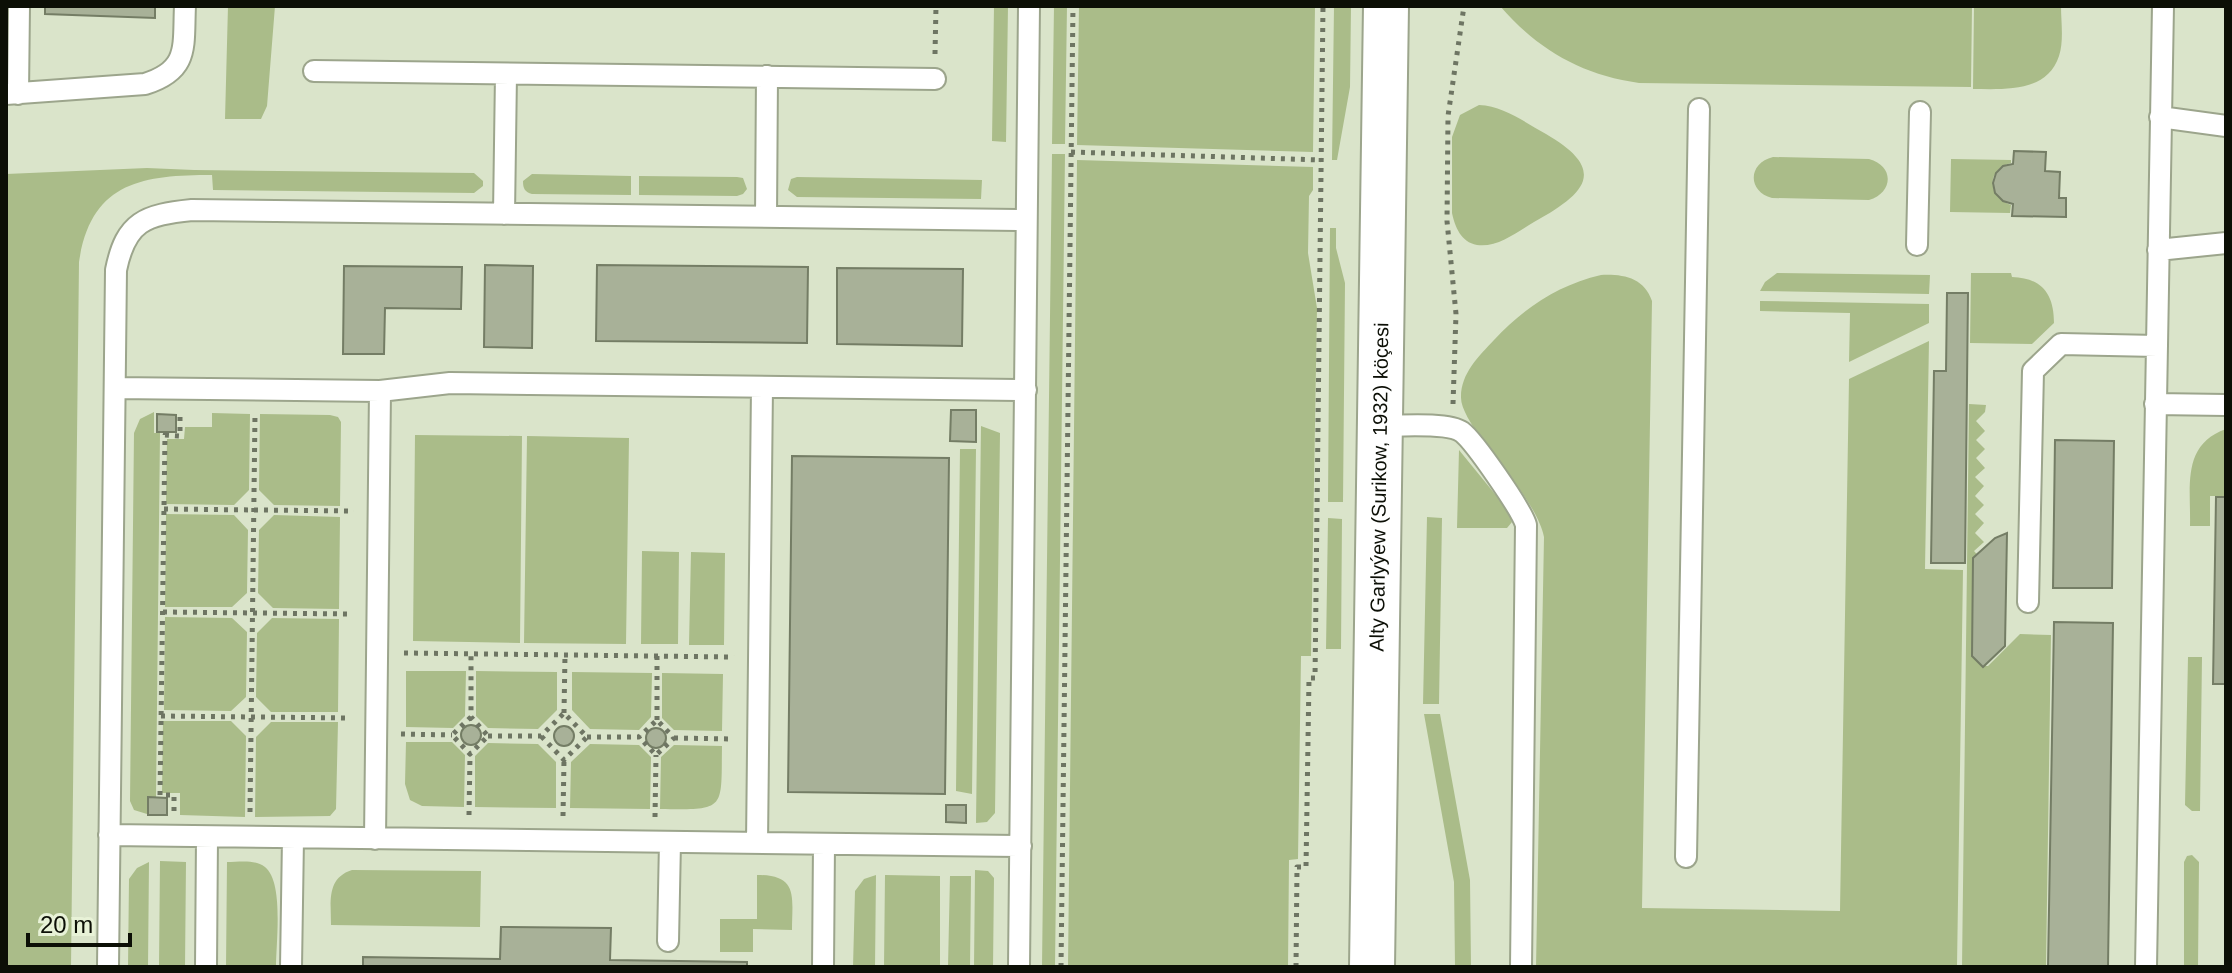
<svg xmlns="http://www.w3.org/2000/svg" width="2232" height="973" font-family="Arial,sans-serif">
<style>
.green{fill:#aabc89}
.building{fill:#a8b198;stroke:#747d65;stroke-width:2}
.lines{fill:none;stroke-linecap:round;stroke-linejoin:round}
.service-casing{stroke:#9ca58c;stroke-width:24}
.tertiary-casing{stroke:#9ca58c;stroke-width:48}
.path{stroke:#6e7563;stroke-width:5;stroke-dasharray:4 6;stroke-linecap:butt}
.service{stroke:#fff;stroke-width:20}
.tertiary{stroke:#fff;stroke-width:44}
.labels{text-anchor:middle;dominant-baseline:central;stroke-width:6;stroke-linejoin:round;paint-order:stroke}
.street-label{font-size:20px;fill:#0c0f06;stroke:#e8f2d7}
</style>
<rect width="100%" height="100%" fill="#dae4ca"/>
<path class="green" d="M228,6H275L267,106L261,119H225Z
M994,6H1008L1006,142L992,141Z
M1054,6H1067L1065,144H1052Z
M1079,6H1315L1313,152L1077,145Z
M1334,6H1351L1350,87L1337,160H1332Z
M1500,6H1972L1971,87L1639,83C1581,75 1537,49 1500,6Z
M1974,6H2061C2061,21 2064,41 2059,56C2047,93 2004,89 1973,89Z
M1479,105C1504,106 1524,122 1546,134C1610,171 1584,194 1534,222C1517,232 1497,248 1477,245C1461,242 1455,227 1452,213V137L1460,115Z
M1052,154H1065L1055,967H1042Z
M1773,157L1869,159C1895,166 1893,193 1869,200L1772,198C1747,191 1748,163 1773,157Z
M1951,159L2011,160V163C1986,169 1987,197 2011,205L2010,213L1950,212Z
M1077,160L1313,167V190L1309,196L1308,253L1317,308L1311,656H1301L1298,859L1289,860L1288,967H1068Z
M147,168L194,170L474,173L483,181V186L474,193L213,190L212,175C142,175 91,182 79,262L71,967H6V174Z
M532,174L631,176V195L532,194C525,192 523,189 523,181Z
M639,176L737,177L743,178L747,189L743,194L737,196L639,195Z
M797,177L982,180L981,199L797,197L788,190L791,179Z
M1330,228H1336V248L1345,283L1343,502H1328Z
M1777,273L1930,275L1929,294L1760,291L1765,282Z
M1971,273H2011L2012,277C2042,278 2054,294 2054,323L2032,344L1970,343Z
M1601,275C1624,274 1644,278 1652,301L1642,908L1840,911L1849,379L1929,341L1925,569L1963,570L1957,967H1536L1544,537C1535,492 1460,427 1461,397C1461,373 1479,356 1494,340C1524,308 1558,285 1601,275Z
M1760,301L1929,304V323L1849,362L1850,313L1760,311Z
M1969,404L1986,405L1985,412L1976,421L1985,431L1976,440L1985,449L1976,458L1985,468L1975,477L1984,486L1975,496L1984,505L1975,514L1984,523L1975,533L1984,542L1974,551L1983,561L1982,666H1988L2020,634L2051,635L2046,967H1962Z
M154,412V433H160L156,797H147V814L134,810L130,801L134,433L140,419Z
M212,413L250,414L249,490L234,505L166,504L167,439H184L185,427H212Z
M260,414L330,415L338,417L341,422L340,506L274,505L259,490Z
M981,426L1000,433L995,813L987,822L976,823Z
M2226,429V496H2210V526H2190C2191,487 2181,445 2226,429Z
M415,435L522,436L520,643L413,641Z
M527,436L629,438L626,644L524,643Z
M960,449H976L972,794L956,791Z
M1459,450L1508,510L1512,522L1507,528H1457Z
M166,514L234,515L248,530L247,593L232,607H165Z
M274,515L340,517L339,609L273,608L258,593L259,530Z
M1427,517L1442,518L1439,704H1423Z
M1328,518L1342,519L1341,649H1326Z
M642,551L679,552L678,644H641Z
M691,552L725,553L724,645H689Z
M165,617L232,618L247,632L246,697L231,711L164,710Z
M272,618L339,619L338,712H271L256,697L257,633Z
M2188,657H2202L2200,811H2192L2185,805Z
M406,671H466L465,716L453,728L406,727Z
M476,671L557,672V710L538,729L488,728L476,716Z
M572,672L652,673L651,717L639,730L590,729L572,710Z
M662,673L723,674L722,731L674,730L662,718Z
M1424,714H1440L1470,880L1471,967H1455L1454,882Z
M163,721H231L246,736L245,817L180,815V793H162Z
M271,722H338L336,809L330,816L255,817L256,737Z
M406,742H452L465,755L464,807L422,806L410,800L405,784Z
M488,743L538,744L556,762V808L475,807V756Z
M590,744L639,745L651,757L650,809L570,808L571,762Z
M674,745L722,746C721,810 727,810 660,809L661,757Z
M2192,855L2199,862L2198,967H2184V862L2187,856Z
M160,861L186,862L185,967H159Z
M149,862L148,967H128L129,879L137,868Z
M227,862C239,862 255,859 265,867C284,882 276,943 276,967H226Z
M352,870L481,871L480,927L331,925C331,903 326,878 352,870Z
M975,870L988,871L994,878L993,967H974Z
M757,875C799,875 792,897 792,930L753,929V952H720V919H757Z
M876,875L875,967H853L855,891L864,879Z
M885,875L940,876V967H884Z
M950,876H971L970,967H948Z"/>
<path class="building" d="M45,6H155V18L45,14Z
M2014,151L2046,152L2045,171L2060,172L2059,198H2066V217L2012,216L2013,204L2003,201L1995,193L1993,183L1996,173L2003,166L2013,164Z
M485,265L533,266L532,348L484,347Z
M597,265L808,267L807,343L596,341Z
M344,266L462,267L461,309L385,308L384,354H343Z
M837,268L963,269L962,346L837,344Z
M1947,293H1968L1965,563H1931L1934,371H1946Z
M951,410H976V442L950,441Z
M157,414L176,415V432H157Z
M2055,440L2114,441L2112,588H2053Z
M792,456L949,458L945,794L788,792Z
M2216,497H2226V684H2213Z
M2007,533L2005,646L1983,667L1972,656L1973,558L1995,538Z
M2054,622L2113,623L2108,967H2048Z
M461 735a10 10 0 1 1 20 0a10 10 0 1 1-20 0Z
M554 736a10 10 0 1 1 20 0a10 10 0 1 1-20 0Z
M646 738a10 10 0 1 1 20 0a10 10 0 1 1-20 0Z
M148,797L167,798V815H148Z
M946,805H966V823L946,822Z
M501,927L611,928L610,960L747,962V967H363V957L500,959Z"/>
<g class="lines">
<defs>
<path id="service" d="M314,71L935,79
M6,94L145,84C190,70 183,46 185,6
M18,94L19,6
M2160,117L2226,126
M504,214L506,74
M766,217L767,76
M1917,245L1920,112
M2158,250L2226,243
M115,388L380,391L450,383L1026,390
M2155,404L2226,405
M1380,426C1398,426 1448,422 1462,432C1474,441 1522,510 1526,525L1521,967
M2028,602L2033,371L2061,344L2157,346
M109,835L1021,846
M375,839L380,391
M757,843L762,387
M1686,857L1699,109
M668,941L670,842
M108,967L116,270C126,221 145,215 192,210L1026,220
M206,967L207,837
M291,967L293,838
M823,967L824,844
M1019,967L1029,6
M2146,967L2163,6"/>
<g id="tertiary">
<path id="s1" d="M1372,967L1386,6"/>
</g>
</defs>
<use href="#service" class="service-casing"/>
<use href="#tertiary" class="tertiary-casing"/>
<path class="path" d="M935,54L936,6
M1071,152L1321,160
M1453,404L1456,314L1447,221L1448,116L1464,6
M164,509L354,511
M163,612L352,614
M404,653L734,657
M564,713L565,655
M161,716L351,718
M471,717L452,735L470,754L488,736L471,717V653
M657,720V656
M401,734L452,735
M488,736H541L564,713L587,737L564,760L541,736
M587,737H639L657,720L674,738L656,755L639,737
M674,738L733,739
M174,811V795H160L165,435L180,436V414
M250,812L255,414
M469,815L470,754
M563,816L564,760
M655,817L656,755
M1061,967L1073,6
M1296,967L1297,867H1306L1309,678H1315L1323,6"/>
<use href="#service" class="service"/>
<use href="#tertiary" class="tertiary"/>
</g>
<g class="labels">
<g class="street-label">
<text stroke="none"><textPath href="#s1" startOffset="480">Alty Garlyýew (Surikow, 1932) köçesi</textPath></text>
</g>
</g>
<rect width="2232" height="973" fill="none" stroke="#0c0f06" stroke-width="16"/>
<path d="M28 933v12h102v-12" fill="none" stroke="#0c0f06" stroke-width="4"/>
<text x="40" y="933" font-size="24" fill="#0c0f06" stroke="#e8f2d7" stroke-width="6" paint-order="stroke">20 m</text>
</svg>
